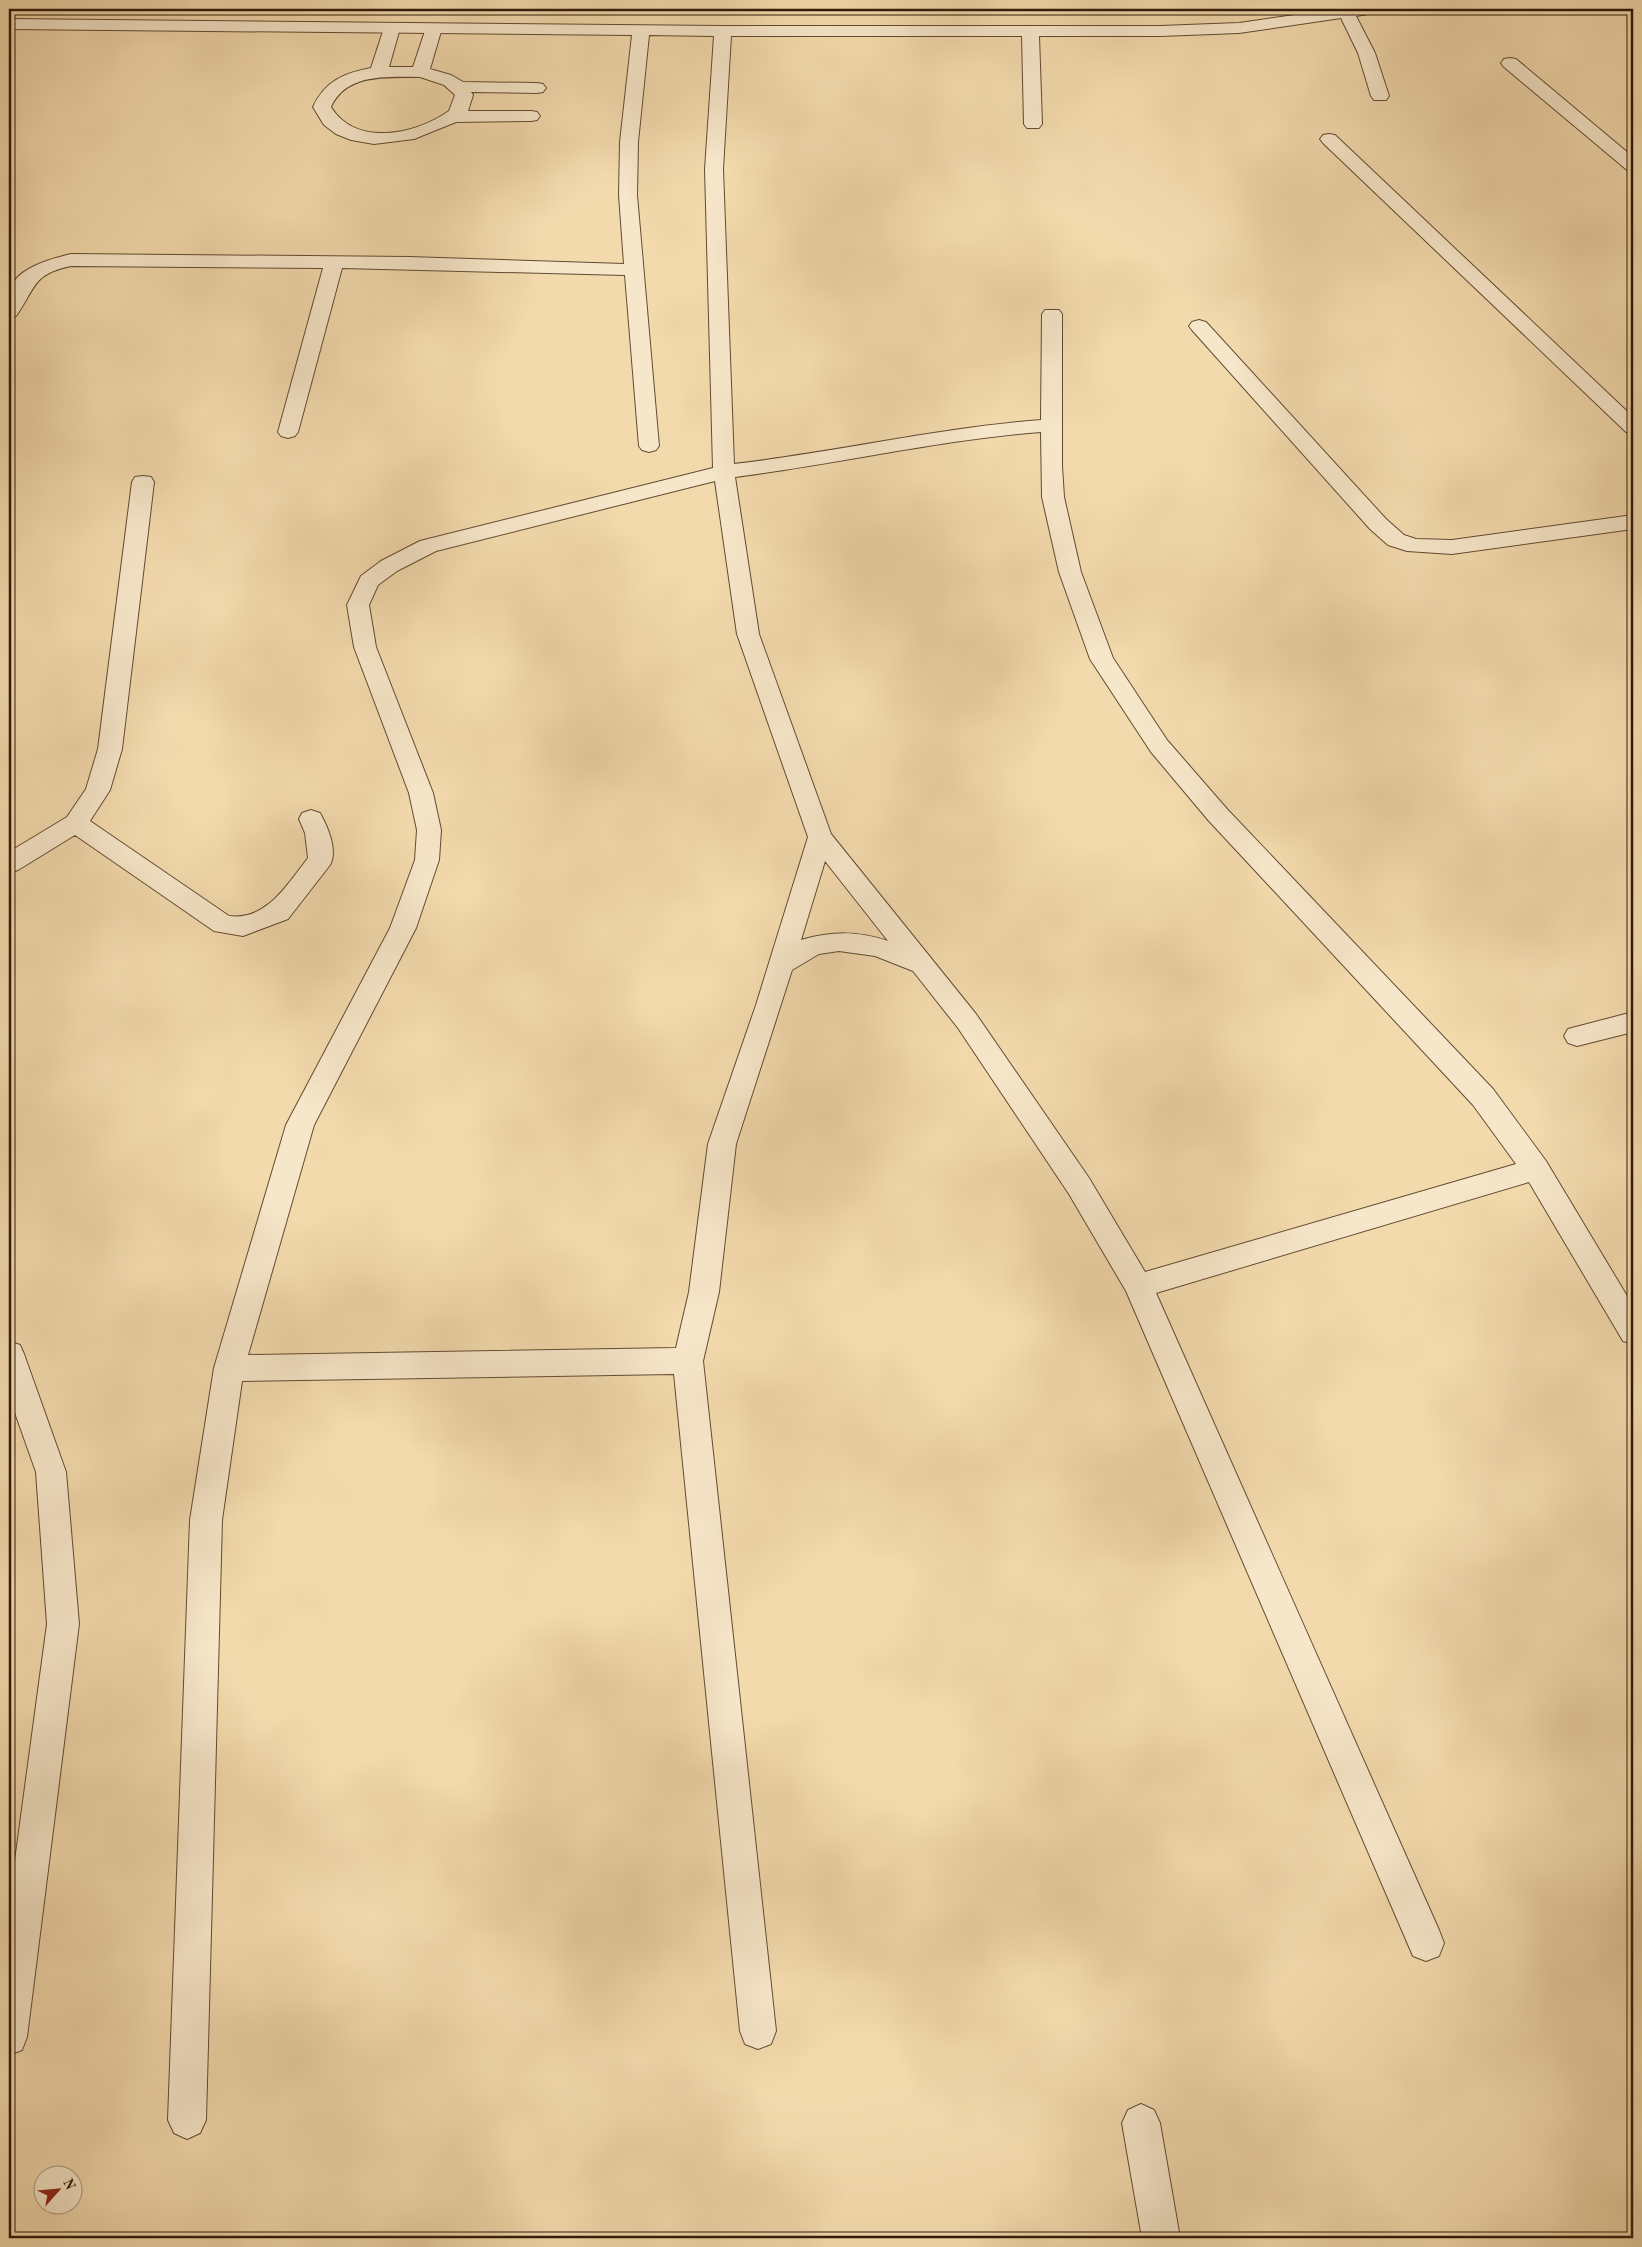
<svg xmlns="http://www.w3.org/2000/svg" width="1642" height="2247" font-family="'Old Standard TT',serif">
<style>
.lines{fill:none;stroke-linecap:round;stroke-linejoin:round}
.service-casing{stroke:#614b31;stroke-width:2}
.minor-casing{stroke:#614b31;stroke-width:2}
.service{fill:#f7e7ca;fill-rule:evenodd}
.minor{fill:#f7e7ca;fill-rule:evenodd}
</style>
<rect width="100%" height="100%" fill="#f3daad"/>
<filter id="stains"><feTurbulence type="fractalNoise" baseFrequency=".004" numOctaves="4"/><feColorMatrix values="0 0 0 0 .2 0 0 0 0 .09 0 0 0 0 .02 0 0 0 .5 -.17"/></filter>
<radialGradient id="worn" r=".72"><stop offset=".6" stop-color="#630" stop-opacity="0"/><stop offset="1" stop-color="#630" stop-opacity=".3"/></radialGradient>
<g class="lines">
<defs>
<path id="service" d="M392,23L398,24L400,28L389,67H413L426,28L428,24H440L442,28L430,69L451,75L463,82L537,83L543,84L546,88L543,92L537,93L471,92L473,95L468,111H531L537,112L540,116L537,120L531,121L456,122L414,139L374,144L351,140L336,134L324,125L313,107C325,81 344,73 371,68L384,28L386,24ZM420,77L444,85L455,95L449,111C415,135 356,147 331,107C346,73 388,77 420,77Z"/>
<path id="minor" d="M1336,9H1376L1374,13L1356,16L1375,53L1389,96L1386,100H1374L1371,96L1358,53L1341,18L1239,33L1160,36H1039L1042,124L1039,128H1027L1024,124L1022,36H731L723,169L734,464C837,452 938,428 1041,420L1042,314L1045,310H1059L1062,314V466L1064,497L1081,572L1113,658L1167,740L1227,809L1493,1089L1546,1161L1633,1306V1344L1623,1341L1529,1182L1156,1293L1439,1930L1444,1943L1439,1956L1426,1961L1413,1956L1126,1291L1069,1194L958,1028L913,971L875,956L839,951L819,954L792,970L736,1144L719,1292L703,1361L776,2031L771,2044L758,2049L745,2044L740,2031L674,1374L242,1381L222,1520L206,2120L200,2133L187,2139L174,2133L168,2120L190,1520L214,1368L286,1125L390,928L415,860L417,830L409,793L354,647L347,605L361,576L381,561L420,541L713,468L705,169L714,36L649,35L638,142L637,195L659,446L656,450L649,452L642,450L639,446L625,275L342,268L298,432L295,436L288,438L281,436L278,432L323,268L71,266C32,274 36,288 16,316L9,318C9,310 8,302 9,294C12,269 50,259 71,254L409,257L624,264L619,195L620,142L632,35L9,29V19L723,26H1160L1239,23ZM1041,432L1042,497L1059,572L1090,659L1151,752L1209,821L1473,1105L1516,1164L1145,1272L1089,1178L976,1014L831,834L759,634L735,477C838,464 938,440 1041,432ZM715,481L737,634L808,837L756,1005L708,1144L689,1292L676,1348L248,1355L314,1125L416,928L439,860L441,830L433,793L376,647L369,605L378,585L397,571L436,551ZM825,861L888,941C858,931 832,931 801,940Z
M1510,58L1516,59L1633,157V171L1627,170L1504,67L1501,63L1504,59Z
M1329,134L1335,135L1633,417V434L1626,432L1323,143L1320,139L1323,135Z
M1199,320L1206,322L1386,519L1404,535L1416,539L1452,540L1633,515V529L1452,554L1407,551L1388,545L1370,529L1192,330L1189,326L1192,322Z
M143,476L151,477L154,482L122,749L110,790L90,821L229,916C267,921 288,883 308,858L305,833L299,819L302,813L311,810L320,813C328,827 338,851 330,865L288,919L243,936L214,931L75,835L18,870L9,873V852L67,817L86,789L98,749L132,482L135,477Z
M1633,1012V1032L1577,1046L1568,1043L1564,1036L1568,1029Z
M9,1341L20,1345L24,1354L66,1472L79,1624L27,2037L22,2050L9,2055V1905L47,1624L36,1472L9,1396Z
M1141,2104L1154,2110L1160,2123L1180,2238H1142L1122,2123L1128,2110Z"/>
</defs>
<use href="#service" class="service-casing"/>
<use href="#minor" class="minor-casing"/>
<use href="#service" class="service"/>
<use href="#minor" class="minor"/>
</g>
<rect width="1642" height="2247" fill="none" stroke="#f3daad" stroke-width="30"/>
<rect x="10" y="10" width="1622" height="2227" fill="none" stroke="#301b08" stroke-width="2.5"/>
<rect x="15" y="15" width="1612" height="2217" fill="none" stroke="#301b08"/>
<g transform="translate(58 2190) rotate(63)"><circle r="24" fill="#f7e7ca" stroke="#a7957c"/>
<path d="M0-4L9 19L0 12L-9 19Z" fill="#8f2418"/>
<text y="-8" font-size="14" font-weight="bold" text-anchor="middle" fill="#301b08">N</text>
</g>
<rect width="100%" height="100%" filter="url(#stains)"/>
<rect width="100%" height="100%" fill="url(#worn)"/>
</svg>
